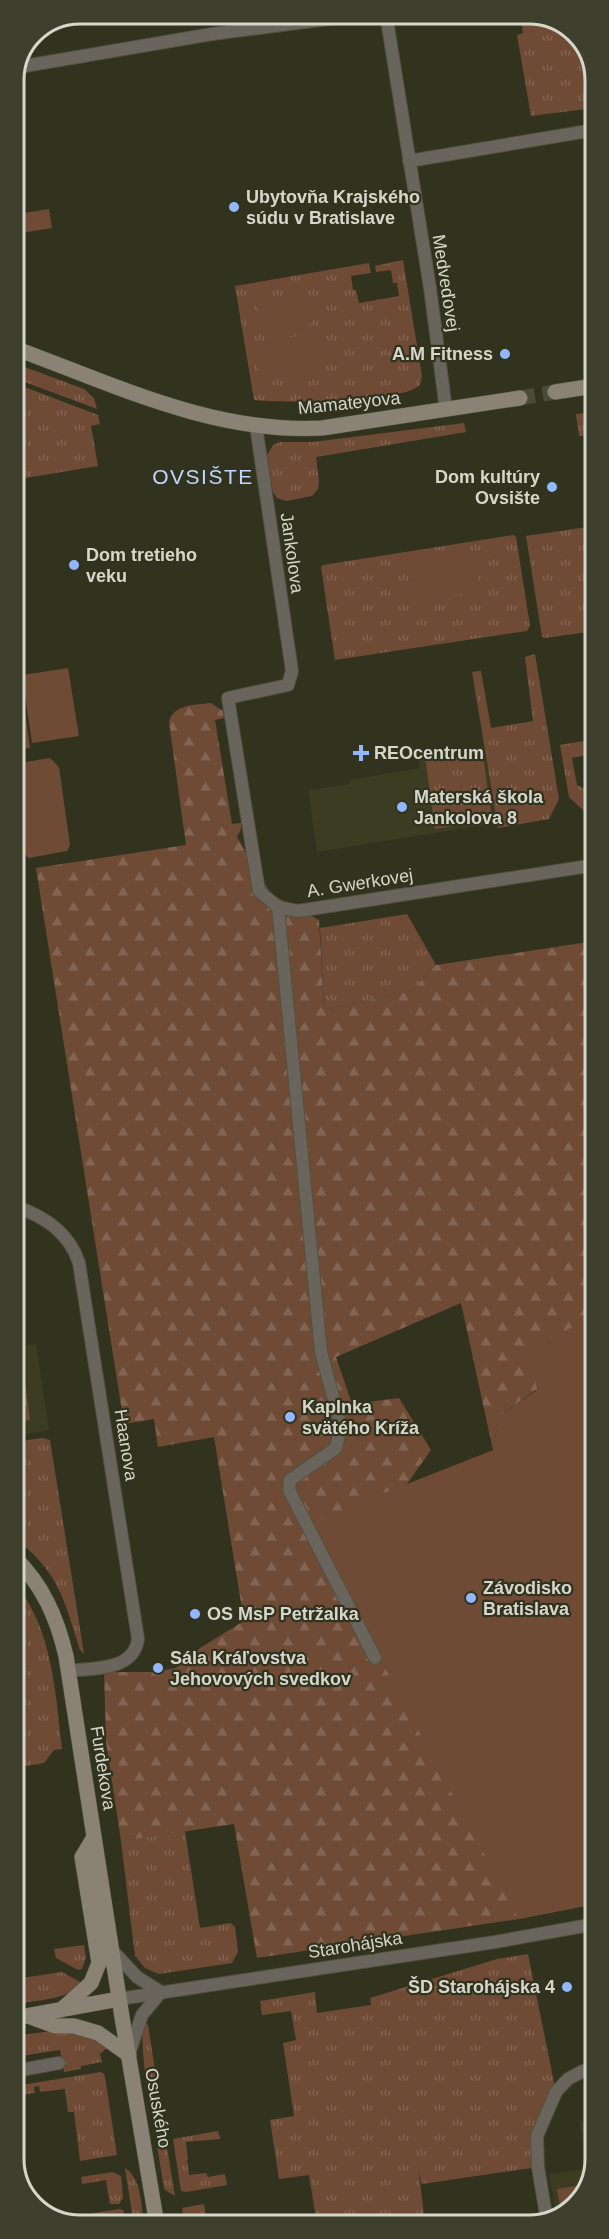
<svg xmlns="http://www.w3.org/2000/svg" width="609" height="2239" font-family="Helvetica,sans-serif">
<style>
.built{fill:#3b3c21}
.grass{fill:url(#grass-tufts)}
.forest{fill:url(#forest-firs)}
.pitch{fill:#6f4b36}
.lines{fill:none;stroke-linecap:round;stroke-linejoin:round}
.secondary-tunnel{stroke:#4a4c39;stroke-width:15;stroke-dasharray:15 8;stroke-linecap:butt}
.street-casing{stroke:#4f513e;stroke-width:14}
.secondary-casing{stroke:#4f513e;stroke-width:16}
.street{stroke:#6a655c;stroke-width:12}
.secondary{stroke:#8a8274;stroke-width:15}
.poi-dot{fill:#93b7fd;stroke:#31331f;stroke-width:2}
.labels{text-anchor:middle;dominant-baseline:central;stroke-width:4.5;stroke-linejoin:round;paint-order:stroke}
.poi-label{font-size:18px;font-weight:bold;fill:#d6d7cb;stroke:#31331f;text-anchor:start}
.street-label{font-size:18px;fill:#d6d7cb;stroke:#31331f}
.quarter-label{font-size:21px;letter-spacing:1.5px;fill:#c1d6fe;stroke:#31331f}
.rim{fill:none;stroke:#d6d7cb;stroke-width:3}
</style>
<defs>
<pattern id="grass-tufts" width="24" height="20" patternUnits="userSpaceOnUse" patternTransform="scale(1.5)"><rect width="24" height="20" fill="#6f4b36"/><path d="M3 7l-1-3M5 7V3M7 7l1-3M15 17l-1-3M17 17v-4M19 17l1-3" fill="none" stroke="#836452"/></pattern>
<pattern id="forest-firs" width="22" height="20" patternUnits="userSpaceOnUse" patternTransform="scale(1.5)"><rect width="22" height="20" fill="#6f4b36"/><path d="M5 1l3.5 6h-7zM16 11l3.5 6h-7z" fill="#836452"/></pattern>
</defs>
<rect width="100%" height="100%" fill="#31331f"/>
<path class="built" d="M484,746L497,823L317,852L308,790L350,784V780L420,768L418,757Z
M36,1344L49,1430L14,1436V1347Z
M595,2097V2153L583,2143L579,2121L592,2119L589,2098Z
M592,2168L582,2200L556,2216L549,2174Z"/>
<path class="grass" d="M520,14H537L573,30L594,67V108L531,116L517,35L523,33Z
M403,260L422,376L420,385C409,394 393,394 380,396C337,402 297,403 254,400L235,286L369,263L371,273L351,276L353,290H356L359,303L399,296L397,283H393L391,270L376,272L375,266Z
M14,363L84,389L94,398L97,409L14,378Z
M14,383L98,415L100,424L91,426L98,466L14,480Z
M594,412V435L579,436L576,414Z
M464,423L466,432L316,457L319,481L318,489L312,496L286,501L277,498L273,492L266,457L273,445L280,442H313Z
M594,526L595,631L545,638L542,637L526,536Z
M513,535L516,537L530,626L527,631L335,660L321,567L323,565Z
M535,654L559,799L549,819L498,828L472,672L481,671L491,728L533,721L525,657Z
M595,739V753L572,758L577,785L595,794V812L586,813L569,797L560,745Z
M482,748L492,820L435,829L425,757Z
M407,914L436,965L411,991L324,1010L320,928Z
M21,1351L30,1420L14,1422V1352Z
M42,1438L50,1440L84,1654L80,1650C64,1600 59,1571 14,1538V1442Z
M14,1582C53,1629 55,1691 62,1749L54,1750L44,1763L15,1768Z
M185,1831L200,1928L231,1923L235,1927L238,1952L232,1963L159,1974L145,1968L135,1956L121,1841Z
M84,1945L86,1958L82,1969L78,1970L56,1958L54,1949Z
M528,1954L556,2092L537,2136L538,2167L422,2184L419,2172L425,2224L272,2225L316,2218L309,2175L279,2179L270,2120L294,2116L283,2043L296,2040L291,2011L262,2015L260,2001L315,1992L317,2013L371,2005L370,1998L497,1959Z
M62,1972L84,1984C64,2000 39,2000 15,2004V1979Z
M146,2023L148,2025L163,2121C159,2119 158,2119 155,2116C147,2104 140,2038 143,2024Z
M59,2030H82L107,2048L100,2054L102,2062L81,2066V2069L64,2072L60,2050L15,2057V2036Z
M101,2072L104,2074L105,2077L117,2155L80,2161L74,2112H68L65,2089L40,2092L39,2086L34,2087L35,2093L15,2096V2086Z
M218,2131L220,2139L186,2142L188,2160H187L189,2175L206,2173L208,2177L225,2174L227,2185L186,2192L181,2191L173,2139Z
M165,2135L175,2196L164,2189L157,2145L159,2140Z
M125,2168C142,2179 141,2206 144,2225H134Z
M113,2172L121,2176L123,2198L119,2204H110L106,2180L82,2184L81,2177Z
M204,2204L207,2225H185L182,2208Z
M119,2209L123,2210L128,2225H75L60,2219Z"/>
<path class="forest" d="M211,703L223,711L224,718L215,720L232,824L241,823V829L237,837L271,894L319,920L324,1010L411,991L436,965L595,941V1449L536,1390L499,1416L493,1450L461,1303L336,1357L352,1404L399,1398L431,1450L395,1501L595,1904L519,1919L257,1958L234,1824L121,1841L106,1742L104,1672H154L176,1668L200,1648L244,1621L214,1437L158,1447L154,1419L124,1424L36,868L186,845L169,722C174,704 194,705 211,703Z"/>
<path class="pitch" d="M49,209L52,228L21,233L18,214Z
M309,297L313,323L263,331L258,305Z
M308,335C322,338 330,358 317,368C311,372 301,372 294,373C274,377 258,382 255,355C263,337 292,338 308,335Z
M474,550L480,591L416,600L410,559Z
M68,668L79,736L32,743L22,675Z
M20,674L30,748L14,750V675Z
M50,758L59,767L70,845L67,851L29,858L26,856L22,848L14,789V768L20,763Z
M595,1315V1904L519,1919L308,1523L493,1450L499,1416L537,1390L529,1350Z
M587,2184L582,2200L561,2212L557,2189Z"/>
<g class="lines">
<path class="secondary-tunnel" d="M520,398L555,392"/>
<defs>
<path id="street" d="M386,14L430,288L446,410
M19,67L212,34L367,14
M409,161L594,130
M256,426L292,671L288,685L228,698L259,891L278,907L298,911L595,865
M278,907L321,1352L341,1426L336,1448L290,1480L289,1490L375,1658
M14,1206C44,1216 69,1232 79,1263L138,1639C134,1671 93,1668 68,1671
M111,1949L137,1977L161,1992
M119,1999L495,1942L595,1924
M129,2054L142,2015L161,1992
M15,2071L59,2063
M547,2221L538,2167L537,2136L556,2092L568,2079L583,2071"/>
<path id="secondary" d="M14,348C113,384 213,434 322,428L520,398
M555,392L594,386
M14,1557C43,1585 57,1618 66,1656L122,2017L157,2225
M61,2010L91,1983L99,1963L82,1857L94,1837
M28,2016L55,2026H74L98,2033L129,2055
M15,2018L119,1999"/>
</defs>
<use href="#street" class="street-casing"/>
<use href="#secondary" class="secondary-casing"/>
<use href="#street" class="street"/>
<use href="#secondary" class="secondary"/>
</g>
<g class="poi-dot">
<circle cx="234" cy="207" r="6"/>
<circle cx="505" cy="354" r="6"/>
<circle cx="552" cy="487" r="6"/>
<circle cx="74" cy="565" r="6"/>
<path d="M358 744h6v6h6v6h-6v6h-6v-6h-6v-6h6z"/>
<circle cx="402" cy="807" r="6"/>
<circle cx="290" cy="1417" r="6"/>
<circle cx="471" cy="1598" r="6"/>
<circle cx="195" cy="1614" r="6"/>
<circle cx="158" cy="1668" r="6"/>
<circle cx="567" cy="1987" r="6"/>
</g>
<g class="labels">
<g class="poi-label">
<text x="246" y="197">Ubytovňa Krajského<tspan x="246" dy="21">súdu v Bratislave</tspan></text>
<text x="493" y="354" text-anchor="end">A.M Fitness</text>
<text x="540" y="477" text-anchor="end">Dom kultúry<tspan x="540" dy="21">Ovsište</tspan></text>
<text x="86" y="555">Dom tretieho<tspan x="86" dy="21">veku</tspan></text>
<text x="374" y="753">REOcentrum</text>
<text x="414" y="797">Materská škola<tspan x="414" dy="21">Jankolova 8</tspan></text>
<text x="302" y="1407">Kaplnka<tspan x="302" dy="21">svätého Kríža</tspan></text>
<text x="483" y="1588">Závodisko<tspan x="483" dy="21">Bratislava</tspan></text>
<text x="207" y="1614">OS MsP Petržalka</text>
<text x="170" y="1658">Sála Kráľovstva<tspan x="170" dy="21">Jehovových svedkov</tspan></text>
<text x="555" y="1987" text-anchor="end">ŠD Starohájska 4</text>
</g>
<g class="street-label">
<text transform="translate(446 283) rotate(81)">Medveďovej</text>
<text transform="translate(349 403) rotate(-6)">Mamateyova</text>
<text transform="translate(292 553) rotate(82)">Jankolova</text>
<text transform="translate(360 883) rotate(-9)">A. Gwerkovej</text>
<text transform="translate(126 1445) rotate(81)">Haanova</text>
<text transform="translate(103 1768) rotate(81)">Furdekova</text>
<text transform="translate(355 1945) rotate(-9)">Starohájska</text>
<text transform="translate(158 2108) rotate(80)">Osuského</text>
</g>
<g class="quarter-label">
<text x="203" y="476">OVSIŠTE</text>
</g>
</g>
<path d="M0 0H609V2239H0ZM80 24H529A56 56 0 0 1 585 80V2159A56 56 0 0 1 529 2215H80A56 56 0 0 1 24 2159V80A56 56 0 0 1 80 24Z" fill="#3e402d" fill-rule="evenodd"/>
<path class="rim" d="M80 24H529A56 56 0 0 1 585 80V2159A56 56 0 0 1 529 2215H80A56 56 0 0 1 24 2159V80A56 56 0 0 1 80 24Z"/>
</svg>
